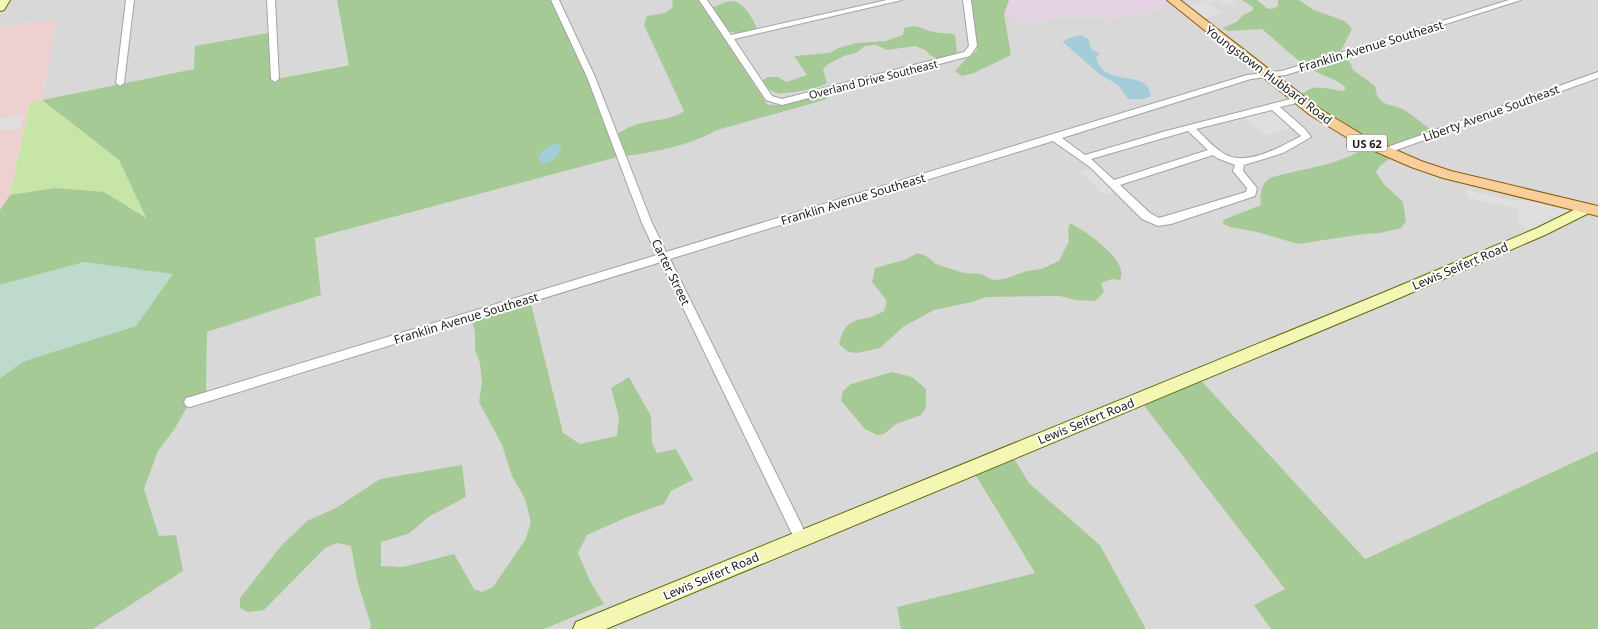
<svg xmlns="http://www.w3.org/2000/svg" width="1598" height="629" font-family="'Noto Sans',sans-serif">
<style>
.residential{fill:#d9d8d8}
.commercial{fill:#edd0cf}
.industrial{fill:#e5d2e2}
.grass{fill:#c6e5a7}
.forest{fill:#a6ca96}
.wetland{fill:#bedacc}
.parking{fill:#dfdfdf}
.water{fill:#a2cdd9}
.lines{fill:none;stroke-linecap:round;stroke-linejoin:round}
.street-casing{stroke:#a2a2a2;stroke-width:2}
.secondary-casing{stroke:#626b08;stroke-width:2}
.primary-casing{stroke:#8c5d06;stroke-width:2}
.street{fill:#fff;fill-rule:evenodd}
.secondary{fill:#f4f6b4;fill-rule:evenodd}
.primary{fill:#f8ce9a;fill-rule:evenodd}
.labels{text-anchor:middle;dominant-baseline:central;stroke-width:4;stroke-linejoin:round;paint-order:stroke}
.far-street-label{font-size:11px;fill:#1b1b1b;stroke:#fff}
.shield{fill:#fff;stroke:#5f5f5f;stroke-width:1}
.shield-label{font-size:11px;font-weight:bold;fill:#1b1b1b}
.street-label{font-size:12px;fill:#1b1b1b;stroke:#fff}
</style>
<rect width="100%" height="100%" fill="#ece8e0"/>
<path class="residential" d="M5,0H337L350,64L275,79L194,69L42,100L57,20L0,26V8Z
M555,0H1009L1022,22L1068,16L1118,18L1173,0H1598V451L1365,559L1197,376L1285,589L1255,605L1271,629H1146L1100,545L1029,483L1010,453L971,469L1035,573L898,607L901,629H93L117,614L159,537L144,489L158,451L174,430L190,402L206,397L207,332L321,295L315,238L620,156Z"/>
<path class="commercial" d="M57,20L42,100L30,103L10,195L0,210V26Z"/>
<path class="industrial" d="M1009,0H1173L1179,5L1118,18L1068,16L1022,22L1004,14Z"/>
<path class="grass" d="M42,100L119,160L146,219L54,188L10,195L30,103Z"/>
<path class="forest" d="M337,0H555L613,136C621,132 630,126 638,124C654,119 671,121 684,111L644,25L647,16L665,13L673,7L672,0H699L767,104C790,109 812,94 834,94L824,100L717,130C691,145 650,154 621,156L315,238L321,295L207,332L206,397L190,402L174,430L158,451L144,489L159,536L176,535L183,571L93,629H0V378L24,361L135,326L85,262L0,285V210L10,195L54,188L104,192L146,218L119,160L42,100L194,69L195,46L273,32L276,79L349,65Z
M972,0H1009L1004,14L1011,55L974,73L962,76L955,71L968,57L977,51L972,19Z
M1242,0H1257L1268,9L1275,8L1278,6V0H1299L1314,10L1345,21L1352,29L1341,51V55L1350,62L1353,70L1375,86C1378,109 1391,102 1406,111C1416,117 1424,126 1435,132L1385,151L1394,155L1380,166L1376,172L1383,183L1403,202L1406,221L1401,228L1380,233L1364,234L1298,244L1257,232L1230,227L1222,223L1225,219L1261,205C1260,193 1260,186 1270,178C1302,168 1342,166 1370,144L1300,96C1313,82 1326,89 1343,91L1346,88C1334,77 1324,77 1311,69C1293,58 1278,42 1262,29L1228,31L1222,28L1237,22L1242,16L1253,10V7Z
M734,1C745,4 754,20 758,31L741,34L728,31L711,8L726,2Z
M914,26C922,27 927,31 934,32C942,34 948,32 955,35L957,52L943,60L931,56L925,50L915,46L887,50L876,45L865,46L856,53L844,56L830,63L823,69L827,83C822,88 784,95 777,93C770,91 766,87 762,81L767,77H778L786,82L807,75L794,56L830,53L838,48L857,43L886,41L903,35L904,28Z
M1070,223C1084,230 1130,260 1120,280L1112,279L1101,283L1104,292L1095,301L1076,300L1060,296L986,297L972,302L934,310L903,327L880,348L857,353L848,352L839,344C847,311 862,325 884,311L887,301L872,282L875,268L904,260L918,253L926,256L936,264L964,273L981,274L993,280L1004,279L1027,271L1041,269L1059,261L1069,241L1068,230Z
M531,304L563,433L580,444L617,436L619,417L611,388L629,377L651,416L652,443L657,453L676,449L693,480L671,491L664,504L627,517L587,535L578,553L590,581L604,604L544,629H370L371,625L357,580L351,546L337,543L325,548L264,610L248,612L240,608V598L282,545L307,521L336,508L380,479L462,465L466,497L430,516L408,534L381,542V566L403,567L454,554L474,589L482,592L493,587L525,540L531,523L525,499L512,476L502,445L479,402L482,382L480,363L475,350V332L472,321Z
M892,372L912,377L926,389V407L921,415L896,424L884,434L877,435L865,429L841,401L843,391L851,384Z
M1196,375L1365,559L1598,451V629H1271L1254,605L1285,589L1139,399Z
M1010,452L1029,483L1100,545L1146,629H901L897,607L1035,573L971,468Z"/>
<path class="wetland" d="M85,262L173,274L136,326L24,361L0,378V285Z"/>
<path class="parking" d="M1208,0H1234L1236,2L1223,5L1217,0L1208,2L1222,14L1197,20L1182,8Z
M1274,107L1296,126L1265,135L1242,115Z
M23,116L20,129L0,131V118Z
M1095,167L1119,190L1103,195L1081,172Z
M1467,190L1512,200L1527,201L1537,198L1586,209L1563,221L1549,215V218L1557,224L1540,232L1519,224L1518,209L1469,198Z"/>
<path class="water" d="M1081,35L1088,39L1091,49L1100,54L1096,57C1104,90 1148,67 1151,96L1144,99H1128L1118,85L1099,74L1063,42L1069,38Z
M558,144L561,149C559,157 550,163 542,164L538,158C542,150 549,144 558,144Z"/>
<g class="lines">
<defs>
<path id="street" d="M126,0H134L124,83L120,86L116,83Z
M267,0H275L279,79L275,82L271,79Z
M551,0H559L595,77L652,223L666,252L1247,75L1282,71L1509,0H1521L1286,75L1251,79L1062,138L1085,155L1166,131L1298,97L1301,98V102L1280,107L1305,129L1311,137L1283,153L1244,165L1243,171L1257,188L1255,196L1171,224L1158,226L1142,219L1090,167L1053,141L670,259L806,534L808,538L806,542L801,544L796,542L661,262L190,407L186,406L184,402L186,398L190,397L657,255L642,223L587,77ZM1272,110L1301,136C1280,147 1245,168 1223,153C1213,147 1205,137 1196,129ZM1188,131L1208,150L1114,180L1091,159ZM1213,155L1217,158L1235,165L1233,171L1247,188L1246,192L1159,218L1150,213L1120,185Z
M699,0H707L731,35L887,0H902L734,39L772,96L782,99L964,52L969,46L963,0H971L977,46L970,56L782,105L766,100Z
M1598,72V78L1388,153H1382L1380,151L1382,149Z"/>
<path id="secondary" d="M0,0H10L4,10L0,11Z
M1586,204L1591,206L1593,209L1591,212L1545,235L1390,302L606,629H573L576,622L1380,294L1535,229Z"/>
<path id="primary" d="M1167,0H1180L1320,109L1366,137L1421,161L1451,171L1598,206V216L1443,178L1411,167L1356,143L1310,115Z"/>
</defs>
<use href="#street" class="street-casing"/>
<use href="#secondary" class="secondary-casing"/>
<use href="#primary" class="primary-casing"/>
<use href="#street" class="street"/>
<use href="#secondary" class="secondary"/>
<use href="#primary" class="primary"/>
</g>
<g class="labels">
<g class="far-street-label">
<text transform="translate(873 79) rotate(-14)">Overland Drive Southeast</text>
</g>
<rect class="shield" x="1347" y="134.5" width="40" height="17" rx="4"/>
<g class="shield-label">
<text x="1367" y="143">US 62</text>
</g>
<g class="street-label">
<text transform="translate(1371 46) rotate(-17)">Franklin Avenue Southeast</text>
<text transform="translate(1269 75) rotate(37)">Youngstown Hubbard Road</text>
<text transform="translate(1491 113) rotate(-20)">Liberty Avenue Southeast</text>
<text transform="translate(853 199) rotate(-17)">Franklin Avenue Southeast</text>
<text transform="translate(1460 266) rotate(-23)">Lewis Seifert Road</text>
<text transform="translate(671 272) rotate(64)">Carter Street</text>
<text transform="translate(466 318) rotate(-17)">Franklin Avenue Southeast</text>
<text transform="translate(1086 421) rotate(-22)">Lewis Seifert Road</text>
<text transform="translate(711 576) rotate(-23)">Lewis Seifert Road</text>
</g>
</g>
</svg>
